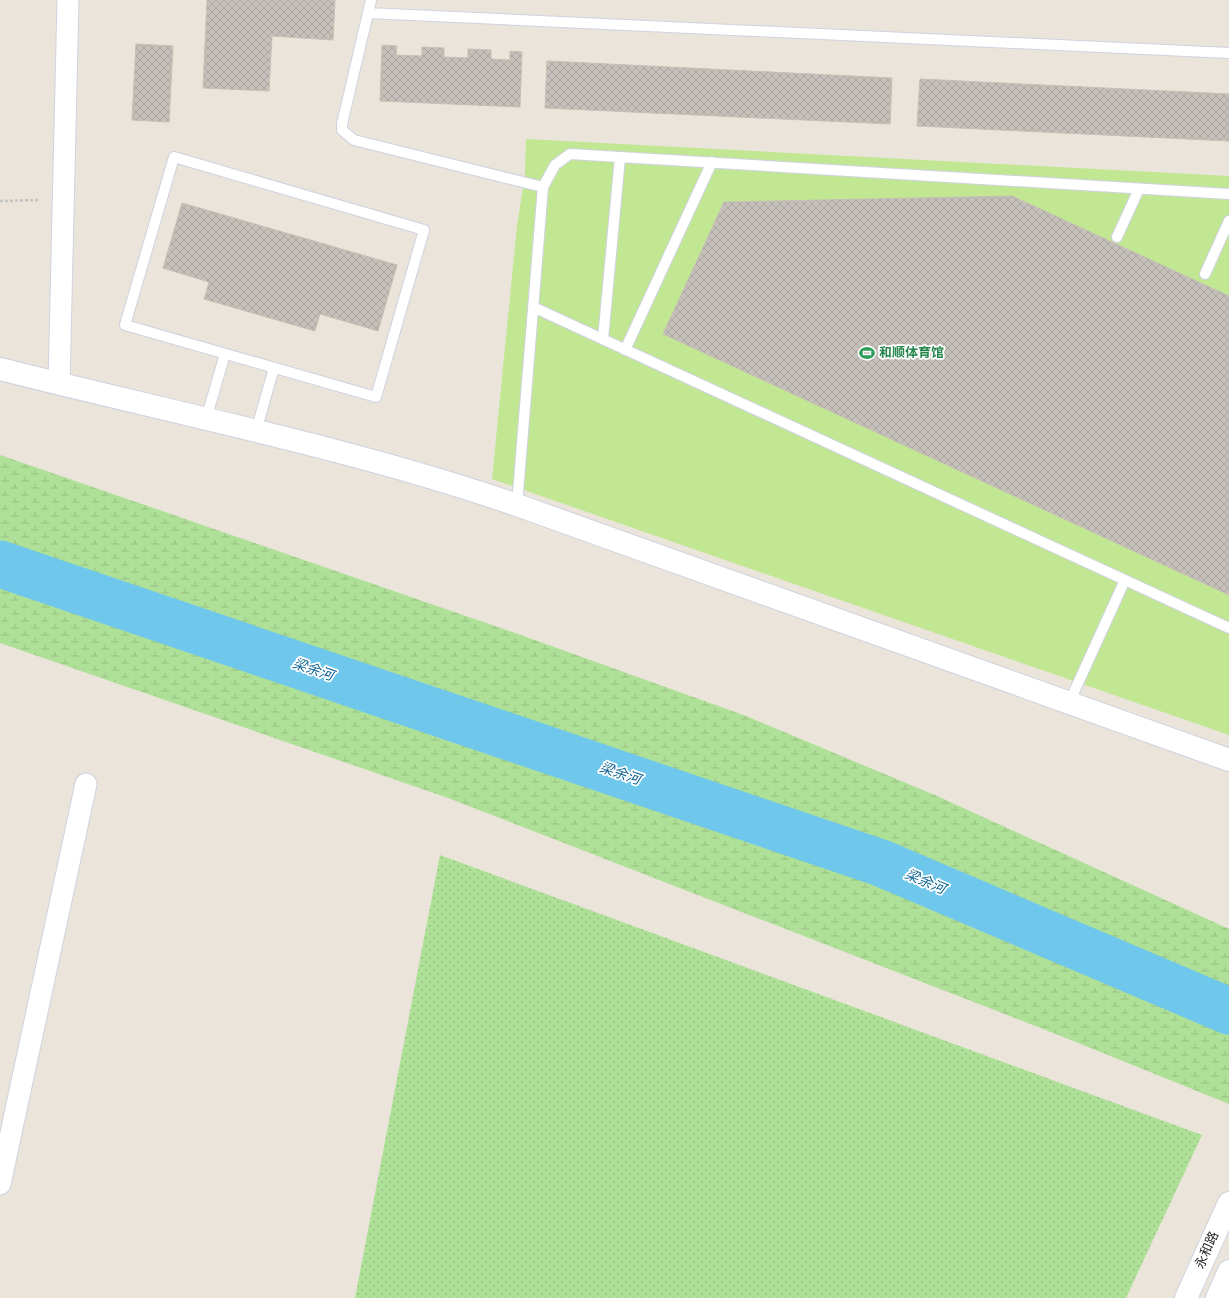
<svg xmlns="http://www.w3.org/2000/svg" width="1229" height="1298" font-family="'Source Sans 3','Noto Sans SC',sans-serif">
<style>
.green{fill:url(#green-dots)}
.wetland{fill:url(#wetland-marsh)}
.pitch{fill:#c2e793}
.lines{fill:none;stroke-linecap:round;stroke-linejoin:round}
.river{stroke:#6fc8eb;stroke-width:47}
.building{fill:url(#building-cross-hatch);stroke:#c5bfb4}
.lane-casing{stroke:#cfd2e1;stroke-width:12}
.street-casing{stroke:#cfd2e1;stroke-width:23}
.secondary-casing{stroke:#cfd2e1;stroke-width:24}
.path{stroke:#c3c3c3;stroke-width:2.5;stroke-dasharray:3 2;stroke-linecap:butt}
.lane{stroke:#fff;stroke-width:10}
.street{stroke:#fff;stroke-width:21}
.secondary{stroke:#fff;stroke-width:22}
.labels{text-anchor:middle;dominant-baseline:central;stroke-width:3.5;stroke-linejoin:round;paint-order:stroke}
.leisure-label{font-size:13px;font-weight:bold;fill:#27864d;stroke:#fff;text-anchor:start}
.street-label{font-size:13px;fill:#282828;stroke:#fff}
.water-label{font-size:14px;font-style:italic;fill:#116594;stroke:#fff}
</style>
<defs>
<pattern id="green-dots" width="8" height="8" patternUnits="userSpaceOnUse"><rect width="8" height="8" fill="#afe097"/><path d="M2 2h.1M6 6h.1" fill="none" stroke="#97c082" stroke-width="1.8" stroke-linecap="round"/></pattern>
<pattern id="wetland-marsh" width="20" height="14" patternUnits="userSpaceOnUse"><rect width="20" height="14" fill="#afe097"/><path d="M1 5h8M5 5V1M11 12h8M15 12V8" fill="none" stroke="#97c082"/></pattern>
<pattern id="building-cross-hatch" width="8" height="8" patternUnits="userSpaceOnUse"><rect width="8" height="8" fill="#c6c0ba"/><path d="M0 0l8 8M0 8l8-8" fill="none" stroke="#aaa5a0"/></pattern>
</defs>
<rect width="100%" height="100%" fill="#eae4da"/>
<path class="green" d="M440,855L1202,1135L1126,1298H355Z"/>
<path class="wetland" d="M0,455L518,634L746,716L937,796L1229,929V1104L1051,1032L448,798L0,643Z"/>
<path class="pitch" d="M526,139L1229,176V735L492,479L517,226L525,174Z"/>
<g class="lines">
<path class="river" d="M0,564L881,863L1229,1011"/>
</g>
<path class="building" d="M207,0H335L333,40L272,36L269,91L203,88Z
M136,44L173,46L169,122L132,120Z
M382,45L397,46L396,55L422,56V47L444,48V57L468,58V49L491,50V59L510,60V51L522,52L520,107L380,101Z
M547,61L892,78L890,124L545,108Z
M920,79L1229,94V141L917,126Z
M1012,196L1229,296V595L663,334L724,202Z
M182,203L397,265L378,331L320,314L315,331L204,299L209,282L163,268Z"/>
<g class="lines">
<defs>
<path id="lane" d="M371,0L342,124V130L354,140L543,187
M368,13L1229,53
M174,157L424,230L376,397L125,325Z
M1117,237L1139,189
M1205,274L1229,221
M533,307L1229,628
M603,339L620,157
M625,350L712,162
M206,419L225,354
M256,431L274,368
M517,505L543,187L555,165L570,154L1229,194
M1069,703L1125,580"/>
<path id="street" d="M59,384L68,0
M0,1184L86,784"/>
<path id="secondary" d="M0,369C173,413 348,447 517,505L1229,760
M1186,1298L1229,1203
M1217,1298L1229,1271"/>
</defs>
<use href="#lane" class="lane-casing"/>
<use href="#street" class="street-casing"/>
<use href="#secondary" class="secondary-casing"/>
<path class="path" d="M0,201L39,200"/>
<use href="#lane" class="lane"/>
<use href="#street" class="street"/>
<use href="#secondary" class="secondary"/>
</g>
<defs>
<symbol id="stadium-bare" viewBox="-9 -9 18 18"><path d="M0-5a6.5 5 0 1 0 0 10a6.5 5 0 1 0 0-10ZM-3.5-1.8h7v3.6h-7Z" fill="#2e9e5b" stroke="#fff" stroke-width="2.5" paint-order="stroke"/></symbol>
</defs>
<g fill-rule="evenodd">
<use href="#stadium-bare" x="856" y="342" width="22" height="22"/>
</g>
<g class="labels">
<g class="leisure-label">
<text x="879" y="353">和顺体育馆</text>
</g>
<g class="street-label">
<text transform="translate(1207 1250) rotate(-66)">永和路</text>
</g>
<g class="water-label">
<text transform="translate(313 670) rotate(19)">梁余河</text>
<text transform="translate(620 774) rotate(19)">梁余河</text>
<text transform="translate(925 882) rotate(23)">梁余河</text>
</g>
</g>
</svg>
